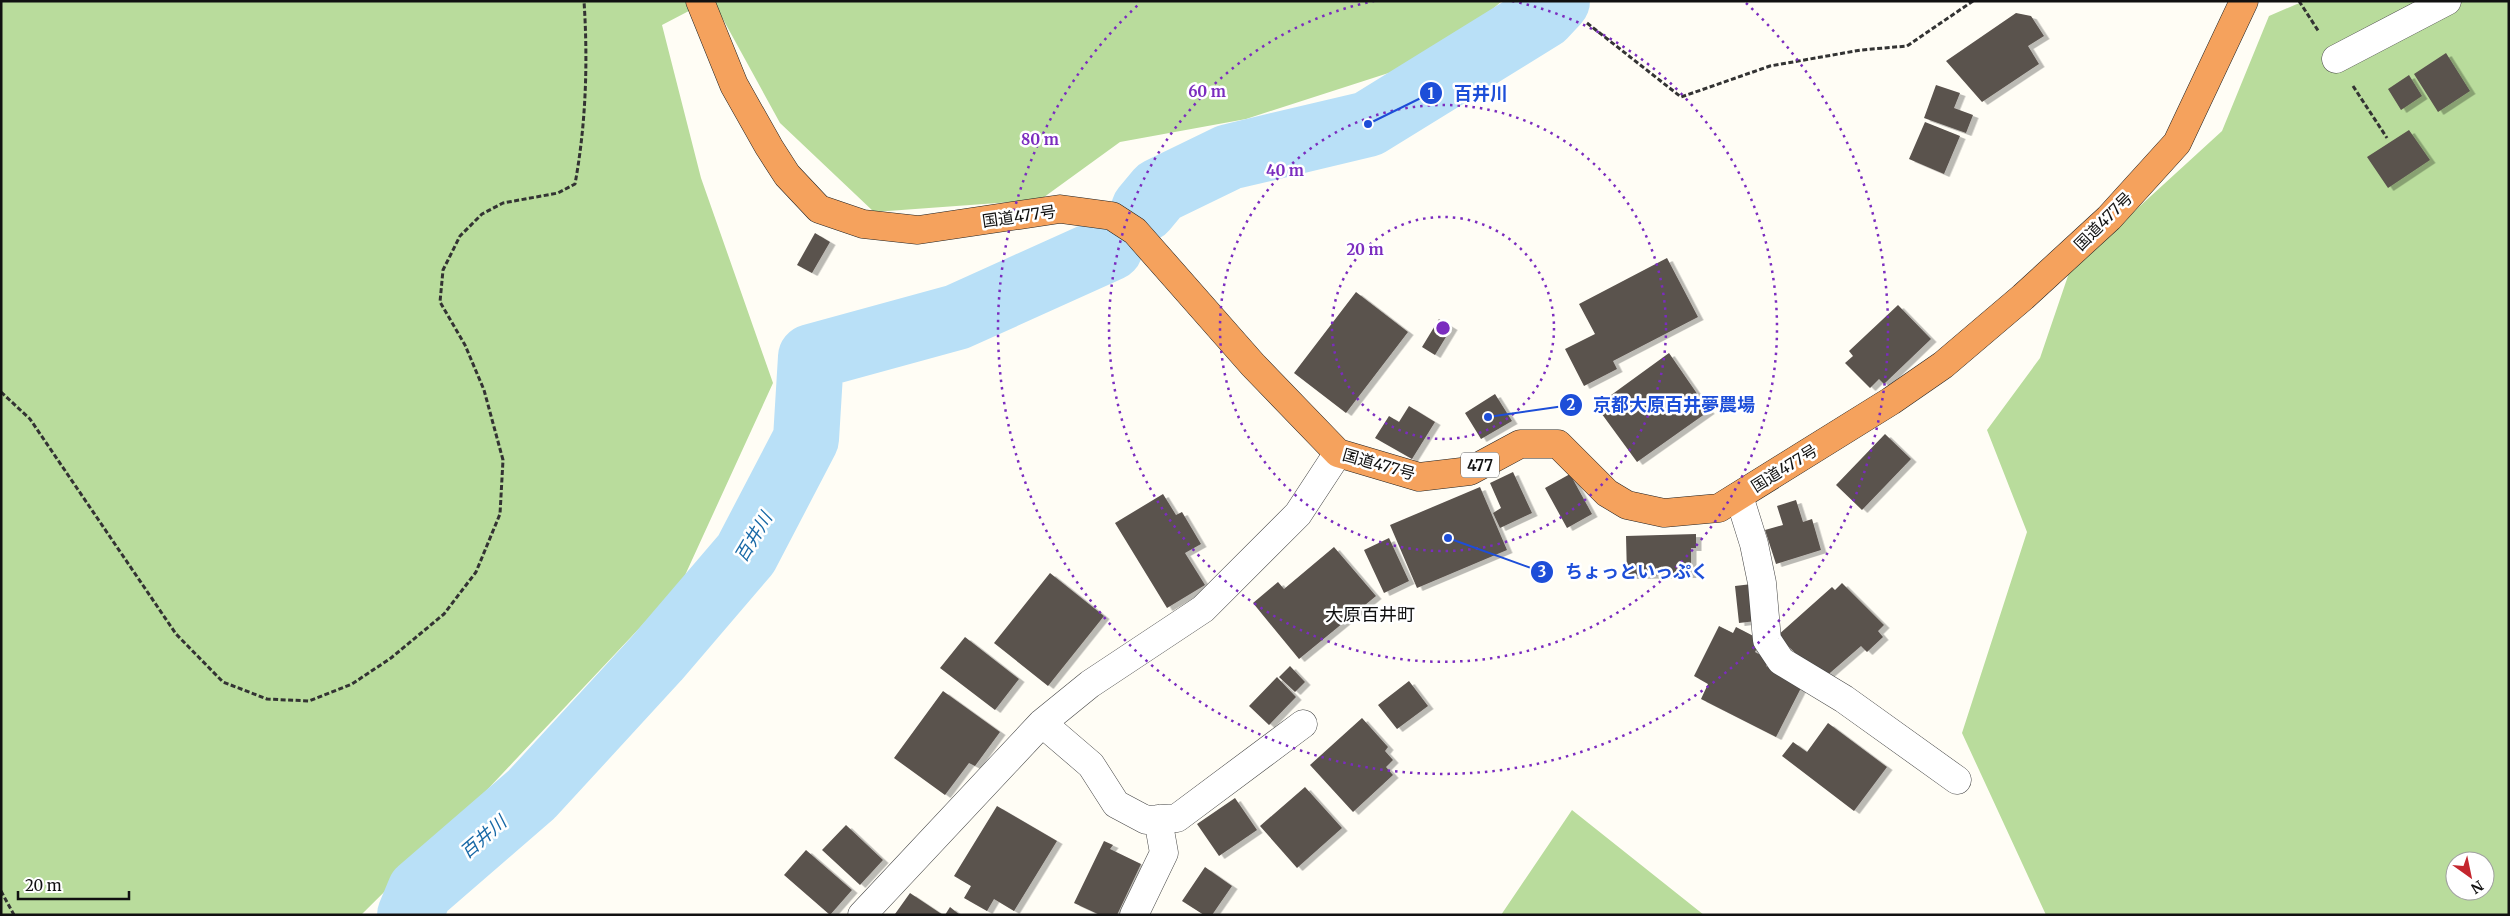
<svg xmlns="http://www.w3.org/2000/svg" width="2510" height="916" font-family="Merriweather,'Noto Sans JP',serif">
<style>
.forest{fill:#b9dc9c;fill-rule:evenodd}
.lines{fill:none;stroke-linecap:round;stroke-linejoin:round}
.river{stroke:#b9e0f7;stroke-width:66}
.building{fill:#5a524d;filter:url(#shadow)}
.minor-casing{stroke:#444;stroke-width:29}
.highway-casing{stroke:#222;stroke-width:29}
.path{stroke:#333;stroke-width:3;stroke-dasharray:5 2.5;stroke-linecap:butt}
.minor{stroke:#fff;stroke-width:28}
.highway{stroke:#f5a25d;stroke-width:28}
.ring{fill:none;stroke:#7b2cbf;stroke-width:2.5;stroke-dasharray:2.5 5}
.labels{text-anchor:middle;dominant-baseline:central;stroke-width:5;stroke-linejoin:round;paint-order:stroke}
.shield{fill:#fff;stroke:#585858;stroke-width:1}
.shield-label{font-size:15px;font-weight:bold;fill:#111}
.street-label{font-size:16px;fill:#111;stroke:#fff}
.water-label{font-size:18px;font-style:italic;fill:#1768a6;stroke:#fff}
.neighbourhood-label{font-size:18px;fill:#111;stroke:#fff}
.centre{fill:#7b2cbf;stroke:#fff;stroke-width:2.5}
.ring-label{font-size:15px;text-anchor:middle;font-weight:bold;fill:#7b2cbf;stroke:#fff;stroke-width:5;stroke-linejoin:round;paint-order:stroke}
.leader{fill:none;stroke:#1d4ed8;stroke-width:2}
.callout-dot{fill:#1d4ed8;stroke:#fff;stroke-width:2}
.mark-label{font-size:15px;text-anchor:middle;font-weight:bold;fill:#fff}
.callout-label{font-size:18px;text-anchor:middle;font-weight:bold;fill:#1d4ed8;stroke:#fff;stroke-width:5;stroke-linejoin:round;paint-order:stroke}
</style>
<defs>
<filter id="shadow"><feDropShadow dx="5.5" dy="3" stdDeviation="0" flood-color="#0004"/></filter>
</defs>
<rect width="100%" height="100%" fill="#fffdf5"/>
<path class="forest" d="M1,1H708L662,25L701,178L773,383L681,584L486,791L361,915H1Z
M713,1H1502L1435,58L1246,119L1120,142L1040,200L874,212L780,123Z
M2304,1H2509V915H2046L1962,733L2027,532L1987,430L2040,358L2070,270L2222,131L2269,16ZM2455,861H2485V891H2455Z
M1572,810L1704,915H1501Z"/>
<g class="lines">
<path class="river" d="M1144,209L1159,191L1229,157L1368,124L1543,16L1557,1
M410,915L420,891L532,794L657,658L746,554L806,439L811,357L957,317L1110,248"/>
</g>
<path class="building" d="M2016,13L2031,16L2044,36L2028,46L2039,64L1982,102L1946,61Z
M2446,53L2470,91L2438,112L2414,74Z
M2409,75L2422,96L2401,110L2388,89Z
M1936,85L1960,93L1954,108L1973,115L1966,133L1924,118Z
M1925,122L1960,136L1944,174L1909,159Z
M2409,130L2430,160L2388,188L2367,157Z
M815,233L830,242L812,273L797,265Z
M1667,258L1698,317L1613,361L1617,369L1584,386L1565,349L1595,334L1579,304Z
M1356,292L1408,332L1346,413L1294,373Z
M1898,305L1931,339L1884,384L1879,379L1870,388L1845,363L1853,356L1849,351Z
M1439,319L1452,327L1435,355L1422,347Z
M1669,353L1709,411L1637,462L1596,406Z
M1495,394L1512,421L1481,439L1465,413Z
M1409,406L1435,422L1412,459L1375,438L1389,416L1399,422Z
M1885,434L1911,459L1862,510L1836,485Z
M1513,472L1532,513L1500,528L1493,513L1501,508L1490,483Z
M1570,474L1592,514L1567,528L1545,488Z
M1480,487L1507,550L1417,588L1390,525Z
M1163,494L1176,515L1182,512L1201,544L1185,553L1205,585L1167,608L1115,523Z
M1796,500L1803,522L1812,519L1821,550L1776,564L1765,530L1783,525L1777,506Z
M1696,534V548H1691V575L1627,576L1626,536Z
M1389,538L1409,581L1384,593L1364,550Z
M1334,547L1376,596L1299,659L1253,603L1278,582L1284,589Z
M1050,573L1104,616L1048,686L994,643Z
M1842,583L1884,625L1878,631L1883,637L1867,652L1861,646L1823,679L1777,636L1832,587L1835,590Z
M1752,584L1756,621L1739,623L1735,586Z
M1719,626L1733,633L1736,627L1761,640L1755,652L1770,660L1766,666L1803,684L1776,737L1701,699L1708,684L1694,676Z
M965,637L1019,679L995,710L940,668Z
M1290,666L1305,682L1295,692L1279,677Z
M1277,677L1296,697L1269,725L1249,706Z
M1409,681L1428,706L1397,729L1378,705Z
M943,691L1000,732L975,766L969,763L945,795L894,758Z
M1362,718L1388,747L1385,751L1393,760L1386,767L1393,775L1353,812L1310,765Z
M1828,723L1887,767L1854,811L1782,756L1793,742L1807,752Z
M1305,787L1342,828L1297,868L1260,826Z
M1235,798L1257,830L1219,856L1197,824Z
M997,806L1057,841L1014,911L994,899L987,911L964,898L971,886L954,876Z
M846,825L883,860L860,885L822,850Z
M1104,841L1113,845L1110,849L1141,864L1117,915H1100L1074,903Z
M806,850L852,890L830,915L784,875Z
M1205,867L1232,886L1212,915H1204L1182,901Z
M910,893L943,915H897L895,914Z
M950,907L960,915H945Z"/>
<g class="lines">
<defs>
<path id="minor" d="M2336,59L2447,1
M1739,496L1754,544L1762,583L1767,640L1781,661L1844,699L1957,780
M1042,723L1091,765L1116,804L1146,820L1177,818L1303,724
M862,915L1042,723L1090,684L1203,609L1298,514L1338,453
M1134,915L1164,853L1158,819"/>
<path id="highway" d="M700,1L734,85L769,147L787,175L819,209L863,224L918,230L1060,209L1112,216L1135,231L1253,365L1338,453L1419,477L1470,471L1520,444H1558L1607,493L1627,505L1664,513L1719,508L1891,401L1943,365L2023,297L2109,218L2177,143L2244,1"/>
</defs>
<use href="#minor" class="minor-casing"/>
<use href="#highway" class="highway-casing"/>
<path class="path" d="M2299,1L2319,32
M1587,23L1681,97L1770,66L1861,50L1907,46L1973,1
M2353,86L2387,138
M1,392L30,419L176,634L223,682L267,699L309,701L352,684L391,658L444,614L476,572L500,514L503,460L484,390L465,345L440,302L443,270L460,236L482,214L503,203L558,193L575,184C586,124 588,62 584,1
M1,891L14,915"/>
<use href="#minor" class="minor"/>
<use href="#highway" class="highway"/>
</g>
<g class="ring">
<circle cx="1443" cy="328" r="111"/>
<circle cx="1443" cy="328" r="223"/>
<path d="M1512 1A334 334 0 1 1 1374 1"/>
<path d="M1746 3A445 445 0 1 1 1140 3"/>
</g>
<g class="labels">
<rect class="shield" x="1461" y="452.5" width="38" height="25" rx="4"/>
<g class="shield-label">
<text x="1480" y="465">477</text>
</g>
<g class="street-label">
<text transform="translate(1019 216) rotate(-8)">国道477号</text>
<text transform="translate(2103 221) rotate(-45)">国道477号</text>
<text transform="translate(1379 464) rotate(16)">国道477号</text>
<text transform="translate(1784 468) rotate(-32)">国道477号</text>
</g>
<g class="water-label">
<text transform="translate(753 537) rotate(-59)">百井川</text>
<text transform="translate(483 837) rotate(-41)">百井川</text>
</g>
<g class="neighbourhood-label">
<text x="1370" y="614">大原百井町</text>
</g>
</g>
<circle cx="1443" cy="328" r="8" class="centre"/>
<g class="ring-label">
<text x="1207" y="97">60 m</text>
<text x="1040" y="145">80 m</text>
<text x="1285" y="176">40 m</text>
<text x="1365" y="255">20 m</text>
</g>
<path class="leader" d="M1368 124L1431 93M1488 417L1571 405M1448 538L1542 572"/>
<g class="callout-dot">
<circle cx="1368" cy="124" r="5"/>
<circle cx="1488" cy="417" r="5"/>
<circle cx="1448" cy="538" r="5"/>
<circle cx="1431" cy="93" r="12"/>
<circle cx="1571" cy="405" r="12"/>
<circle cx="1542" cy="572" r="12"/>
</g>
<g class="mark-label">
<text x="1431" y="99">1</text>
<text x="1571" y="410">2</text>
<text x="1542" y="577">3</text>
</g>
<g class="callout-label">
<text x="1481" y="100">百井川</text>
<text x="1674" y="411">京都大原百井夢農場</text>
<text x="1637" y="578">ちょっといっぷく</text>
</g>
<rect width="2510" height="916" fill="none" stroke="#111111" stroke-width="5"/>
<g transform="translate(2470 876) rotate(147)"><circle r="24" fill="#ffffff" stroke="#a0a0a0"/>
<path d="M0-4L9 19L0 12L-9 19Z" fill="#c4262e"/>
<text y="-8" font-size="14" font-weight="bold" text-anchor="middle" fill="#111111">N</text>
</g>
<path d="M18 891v8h111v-8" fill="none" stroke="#111111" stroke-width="2.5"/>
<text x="25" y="891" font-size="15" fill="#111111" stroke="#ffffff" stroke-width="4" paint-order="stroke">20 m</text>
</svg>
